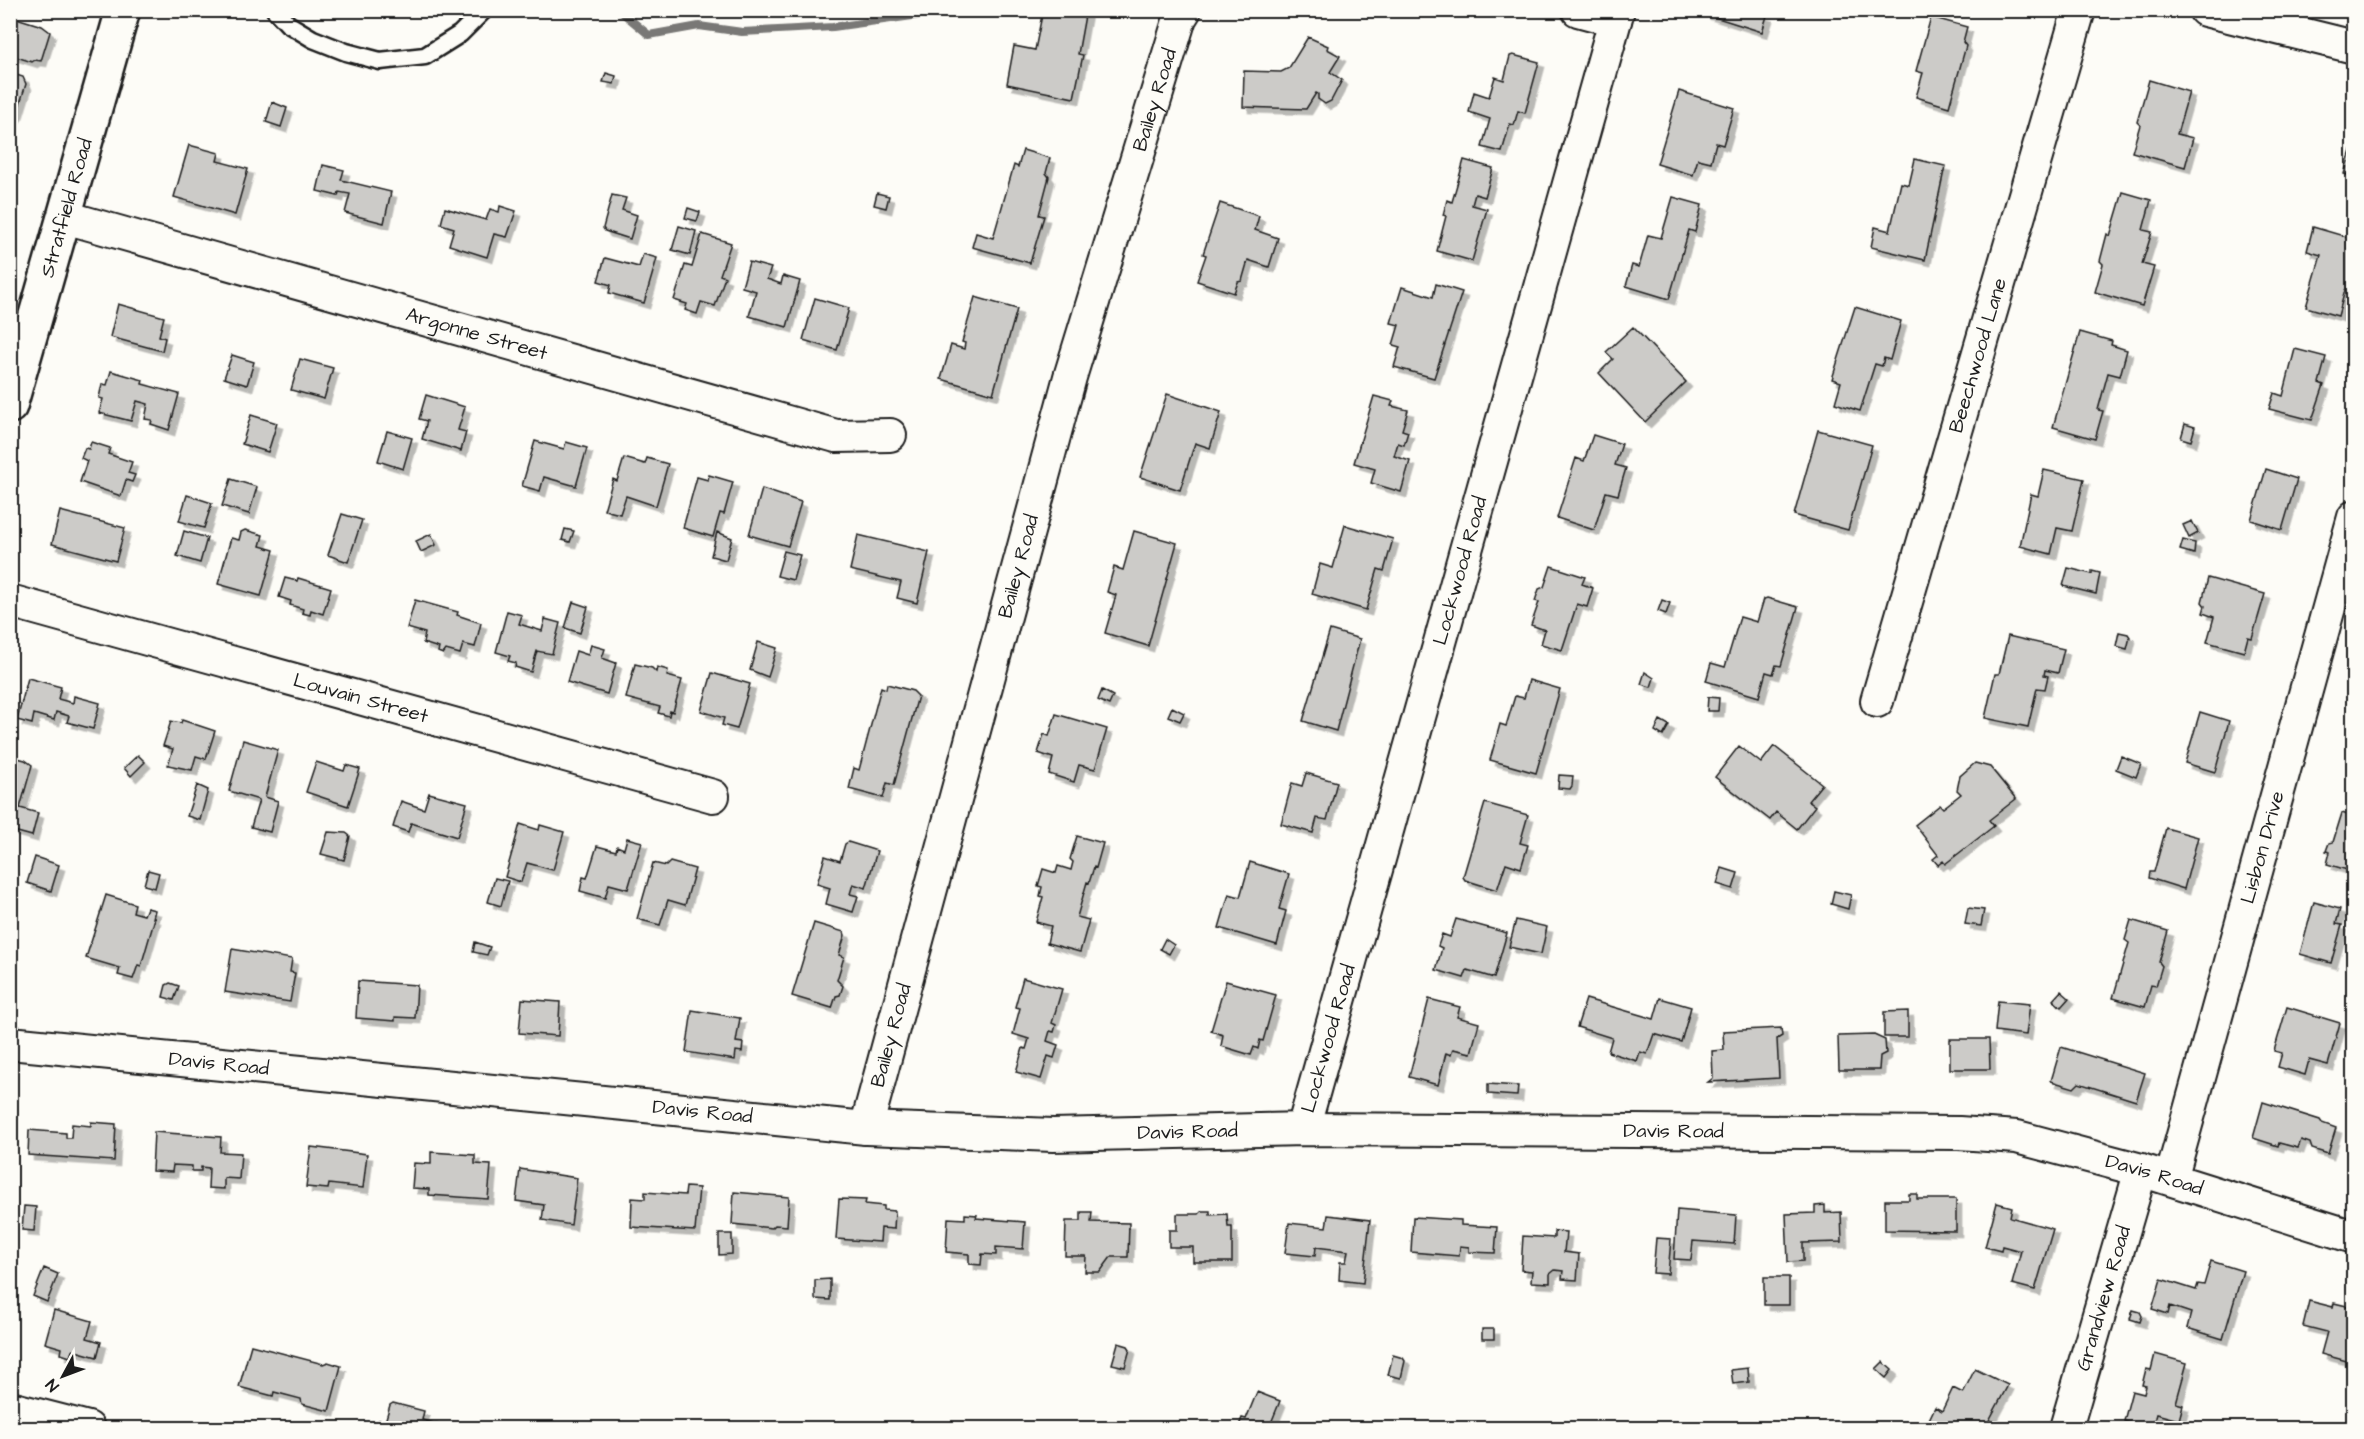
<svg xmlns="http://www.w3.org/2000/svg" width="2364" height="1439" font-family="'Architects Daughter',sans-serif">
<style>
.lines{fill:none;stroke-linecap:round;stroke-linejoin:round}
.stream{stroke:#797876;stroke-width:8}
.building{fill:#cccbc8;stroke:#1c1c1c;stroke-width:1.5;filter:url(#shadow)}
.service-casing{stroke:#1c1c1c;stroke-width:21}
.minor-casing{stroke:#1c1c1c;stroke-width:36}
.secondary-casing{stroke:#1c1c1c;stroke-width:38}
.service{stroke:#fdfcf7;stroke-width:16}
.minor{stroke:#fdfcf7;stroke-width:32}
.secondary{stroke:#fdfcf7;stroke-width:33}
.labels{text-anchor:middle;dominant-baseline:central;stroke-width:5;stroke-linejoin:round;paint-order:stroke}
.street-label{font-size:20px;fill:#1c1c1c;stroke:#fdfcf7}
</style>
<defs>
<filter id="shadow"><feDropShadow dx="5.5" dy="5.5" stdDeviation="0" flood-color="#0004"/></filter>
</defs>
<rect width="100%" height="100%" fill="#fdfcf7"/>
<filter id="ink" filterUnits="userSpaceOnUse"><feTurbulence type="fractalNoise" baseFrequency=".0167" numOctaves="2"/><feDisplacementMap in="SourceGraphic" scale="12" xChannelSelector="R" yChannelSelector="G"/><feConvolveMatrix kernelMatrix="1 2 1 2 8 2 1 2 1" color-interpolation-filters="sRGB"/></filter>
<g filter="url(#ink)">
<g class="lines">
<path class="stream" d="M619,10L649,35L699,26L742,32L833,27L934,13"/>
</g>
<path class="building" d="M1043,10H1086L1078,54L1083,55L1074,98L1007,84L1014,46L1035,50Z
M1706,10H1747L1767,16L1762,32L1705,14Z
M10,16L42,26L50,32L41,61L35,60L32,62L10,55Z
M1931,17L1967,27L1963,42L1966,46L1949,107L1916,97L1923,73L1916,71Z
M1308,37L1328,46L1327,49L1340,56L1330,72L1342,80L1331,101L1325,104L1318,99V94L1316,93L1306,109L1243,107L1244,71L1281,72L1289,68Z
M1513,55L1539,62L1525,113L1518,111L1514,125L1510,124L1502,152L1482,147L1490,119L1469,112L1474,92L1489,97L1495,77L1504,80L1510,56Z
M10,73L23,77L26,84L17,113L14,117L10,116Z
M606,73L616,76L614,84L603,82Z
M2149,80L2189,92L2177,134L2193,138L2185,167L2132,152L2140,125L2137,122Z
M1679,91L1734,108L1723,145L1716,143L1711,162L1698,159L1693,175L1657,164Z
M272,102L287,108L281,127L266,122Z
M2354,141V177L2344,174Z
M189,145L219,153L217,161L248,169L235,215L174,197Z
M1023,150L1050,158L1046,173L1049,177L1039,215L1044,216L1030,263L972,247L976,233L993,238L1014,165L1018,167Z
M1915,159L1945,166L1925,260L1871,247L1875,227L1890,231L1901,183L1909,185Z
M1464,160L1493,168L1485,197L1475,194L1472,205L1487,209L1472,261L1437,251L1446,216L1443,215L1447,200L1452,202Z
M323,165L344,170L341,180L391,192L384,223L345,213L350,194L339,192L338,196L317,191Z
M2123,192L2151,200L2143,230L2152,232L2142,264L2154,267L2142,306L2095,292L2103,264L2100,261L2107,234L2110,236Z
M877,193L889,196L886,208L874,205Z
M612,195L626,198L622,210L637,215L630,239L605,231L603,228Z
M1673,197L1702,205L1695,232L1689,230L1669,299L1626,286L1632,265L1639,267L1648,235L1661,238Z
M1220,203L1259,216L1255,230L1278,238L1269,267L1248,260L1242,281L1238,282L1234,293L1197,281L1206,255L1203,254Z
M500,206L516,211L507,237L494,234L487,257L449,245L454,228L441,224L445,208L486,220L490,209L499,212Z
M688,208L700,212L697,221L685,218Z
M679,226L696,231L690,255L672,250Z
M2313,227L2354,239V256L2350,267L2354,268V280L2350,291L2345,290L2338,316L2306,307L2321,255L2307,251Z
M702,234L731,243L720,275L725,277L715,306L701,302L697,314L685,310L687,304L674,300L685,265L692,267Z
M643,254L657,258L644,303L609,293L611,285L598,281L605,258L639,267Z
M749,262L771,268L767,279L781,284L783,276L800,281L787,327L749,316L756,291L742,287Z
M1436,284L1462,292L1434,378L1394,367L1400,347L1393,345L1399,325L1391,323L1402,287L1433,297Z
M975,297L1017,309L993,394L941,379L951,345L964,349L965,343L962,342Z
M815,298L849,308L837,350L803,340Z
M118,304L164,317L159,336L165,338L162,351L110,337Z
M1855,307L1901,321L1890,360L1884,358L1882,366L1875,364L1860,411L1835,403L1841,382L1832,379Z
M1633,327L1686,382L1645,422L1599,373L1613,359L1606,352Z
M2080,332L2112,341L2111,345L2127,350L2120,376L2108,373L2098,410L2103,411L2095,439L2053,427Z
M2295,349L2326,357L2319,383L2324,385L2312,420L2269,409L2274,393L2283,396Z
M232,355L254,362L247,385L224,378Z
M300,359L333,368L324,399L291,390Z
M111,371L143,380L142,384L179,394L169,430L151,424L152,420L145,419L148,404L137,401L131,421L99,413L103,399L99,398L102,384L107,385Z
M1167,394L1221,412L1210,448L1195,443L1180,490L1140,477Z
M426,395L465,407L458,430L466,432L461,451L422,439L427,421L419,419Z
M1374,396L1393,401L1391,406L1408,410L1402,430L1408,432L1404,445L1398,443L1394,456L1410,461L1401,492L1371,483L1375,469L1354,463Z
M251,415L277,423L268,452L242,444Z
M2185,424L2195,427L2191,441L2181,438Z
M1818,430L1872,445L1848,530L1794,515Z
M387,431L412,438L403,469L378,461Z
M1593,435L1622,444L1615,465L1626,468L1618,495L1606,492L1594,530L1557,518L1576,458L1584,461Z
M535,441L564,449L566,442L587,448L576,486L544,477L540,491L522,486Z
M91,442L110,448L108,454L132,462L128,473L135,475L132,482L126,480L121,496L80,482L87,461L81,458L85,448L89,449Z
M624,458L645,464L647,458L668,464L656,506L626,496L620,514L604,510L613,479L617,481Z
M2266,469L2297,479L2282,530L2251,520Z
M2044,470L2084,479L2072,531L2057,528L2051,554L2020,546L2031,494L2038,496Z
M709,475L733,482L724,514L720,513L713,537L683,528L697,477L708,480Z
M231,479L257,487L249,514L222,506Z
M762,489L801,502L788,546L749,535Z
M187,495L212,503L204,528L179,521Z
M60,511L125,528L116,561L52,544Z
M342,514L362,520L348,562L328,555Z
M2192,521L2198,533L2189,538L2183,525Z
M1345,525L1393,539L1384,571L1378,569L1366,610L1312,594L1320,564L1333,568Z
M565,529L574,531L570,542L562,540Z
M245,530L263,535L260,546L274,550L261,596L218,584L231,538L239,540L241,532Z
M184,531L207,538L200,563L177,556Z
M1134,531L1177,543L1148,646L1105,633L1116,595L1107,592L1114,567L1123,570Z
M717,532L732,538L726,560L711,556Z
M431,534L436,545L421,552L416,541Z
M858,535L929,552L917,603L897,598L901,582L850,570Z
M2183,540L2195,543L2194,554L2180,550Z
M784,551L800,555L793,580L777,576Z
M1551,566L1585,577L1582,584L1593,588L1587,607L1577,604L1562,650L1541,644L1545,630L1531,625L1539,602L1535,601L1539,589L1544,587Z
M2068,568L2092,574V571L2100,573L2096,594L2063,586Z
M285,578L297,581L298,578L331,588L323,614L311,610L310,615L302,613L303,609L290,605L291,601L279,597Z
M2208,578L2265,594L2252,638L2248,637L2244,652L2207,642L2214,617L2203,613L2205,606L2202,602Z
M1767,598L1798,607L1781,666L1776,665L1773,674L1766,672L1759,697L1706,681L1711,663L1725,667L1740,617L1757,622L1764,599Z
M415,600L458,612L457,615L481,623L475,647L463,644L460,654L446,650L443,654L438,652L439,648L423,643L425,633L407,628Z
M1662,600L1670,603L1666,614L1658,611Z
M573,602L588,607L580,633L565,628Z
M507,611L522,615L519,624L542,631L545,619L560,623L552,654L537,651L531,672L515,667L516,663L508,661L510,656L496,652Z
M1330,630L1360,639L1336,731L1303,721Z
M2119,632L2128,634L2130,637L2127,649L2116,646Z
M2008,636L2064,649L2058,673L2045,670L2044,675L2048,676L2045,689L2037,688L2028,727L1985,718L1995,674H1999Z
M758,642L777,648L768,677L750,670Z
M591,645L605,649L602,658L616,663L607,694L567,682L576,651L588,655Z
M635,664L652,668L656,672L657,667L668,670L667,676L682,680L673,712L670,711L669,716L658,713L660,707L626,698Z
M1645,672L1654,678L1651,687L1641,684Z
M712,673L750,684L737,729L722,725L724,718L701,711Z
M28,678L61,687L58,699L73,703L74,696L100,703L93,729L67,722L69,716L56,712L54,720L34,714L32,724L17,720Z
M1529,680L1560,689L1536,773L1490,760L1500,724L1506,726L1515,696L1524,698Z
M887,684L913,691L918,696L894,785L887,783L883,798L849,789L854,768L859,770L881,687L886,689Z
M1102,690L1113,696L1109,705L1098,700Z
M1708,697L1719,698L1718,711H1707Z
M1172,707L1184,713L1180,721L1168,716Z
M2200,712L2229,721L2215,772L2185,763Z
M1056,714L1107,729L1095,769L1079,765L1074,782L1049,774L1053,758L1038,753L1044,734L1049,736Z
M182,720L215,731L206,759L196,756L192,770L168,765L173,749L163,746L171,721L181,723Z
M1660,720L1669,725L1663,736L1655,731Z
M243,740L278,750L265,797L278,801L270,832L251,827L259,800L229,791Z
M1739,746L1761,763L1774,746L1822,784L1808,801L1815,806L1797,829L1776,812L1770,820L1715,777Z
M138,755L145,762L131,776L124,768Z
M10,756L25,760L32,765L20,808L38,813L32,836L10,830Z
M2121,756L2141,764L2136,777L2116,769Z
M316,762L344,771L346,765L360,769L348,806L306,792Z
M1975,763L1990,767L2016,799L1989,820L1994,826L1945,864L1943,861L1938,865L1933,859L1938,855L1915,825L1940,805L1943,808L1961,794L1957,790L1960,776Z
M1306,773L1337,782L1327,820L1317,818L1313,833L1281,824L1292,783L1302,786Z
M1559,775L1573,776L1572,786L1570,789L1558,788Z
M197,785L208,790L200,820L187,816Z
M429,793L467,803L457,837L411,823L408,832L393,827L401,801L424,809Z
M1485,803L1528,815L1520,843L1528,845L1521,868L1506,863L1497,890L1465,880L1463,877Z
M2342,813L2354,817V872L2327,864L2330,852L2326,851L2329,843L2333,842Z
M520,824L539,830L540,825L564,832L553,870L527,863L521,882L505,877Z
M2166,828L2198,837L2184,889L2149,878L2150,872H2154Z
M328,832L346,833L350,836L344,860L321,854Z
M1077,836L1103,843L1096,868L1094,867L1089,883L1087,882L1077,917L1089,920L1080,952L1047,943L1051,926L1036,922L1043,897L1040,896L1042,887L1038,886L1043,869L1056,873L1058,866L1071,870L1073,862L1070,859Z
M627,838L642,842L628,889L609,884L605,898L580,891L583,877L587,878L597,846L616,851L617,846L624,849Z
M848,842L877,851L866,888L853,884L850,894L858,896L853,912L826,904L830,888L817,884L825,856L840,861L845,844Z
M35,857L59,865L51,891L27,883Z
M670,862L695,869L685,905L668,900L660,925L637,919L653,863L666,866Z
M1250,862L1289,874L1279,909L1286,911L1277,945L1219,928L1229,894L1240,897Z
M1722,868L1738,873L1733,889L1717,884Z
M148,870L159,873L155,888L144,885Z
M495,878L508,881L501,906L488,902Z
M1834,891L1851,895L1848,909L1831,904Z
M106,895L135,904L133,912L144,915L147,908L155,910L153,918H155L141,966L138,965L133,979L118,975L120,968L86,958Z
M2314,902L2340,909L2336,924L2342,925L2331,963L2300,954Z
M1968,908L1984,910L1981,926L1965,924Z
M1456,919L1507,933L1494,978L1467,970L1464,978L1436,970L1442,948L1438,946L1442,934L1450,937Z
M1516,920L1547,927L1541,954L1509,947Z
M2131,920L2168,931L2159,962L2162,966L2156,986L2151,985L2145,1007L2113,998L2129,943L2125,940Z
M814,923L844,932L845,935L839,955L844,957L837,980L843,986L840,995L836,996L832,1008L792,996Z
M1165,939L1174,945L1169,954L1160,949Z
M475,942L490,947L487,955L473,952Z
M232,949L292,959L290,972L295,973L290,1002L225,992Z
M1023,978L1062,989L1052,1023L1056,1025L1054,1032L1050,1031L1047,1041L1058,1045L1054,1058L1048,1056L1041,1079L1016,1072L1023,1048L1026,1049L1029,1039L1013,1034L1020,1008L1015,1007Z
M358,981L417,985L415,1018L395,1017V1021L356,1018Z
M1226,981L1276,995L1263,1041L1260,1040L1258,1049L1254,1047L1251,1055L1221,1046L1223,1035L1211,1031Z
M170,983L179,986L174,1000L163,997L166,985Z
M2061,991L2069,998L2061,1007L2053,1000Z
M1660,998L1691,1007L1681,1042L1654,1034L1647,1054L1640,1052L1637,1061L1608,1052L1612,1038L1577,1027L1586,999L1654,1019Z
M522,999L560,1002L558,1036L519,1033Z
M1429,999L1460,1007L1457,1017L1479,1023L1471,1053L1453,1049L1451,1055L1446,1053L1438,1085L1409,1077Z
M1998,1001L2030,1004L2026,1035L1995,1031Z
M2287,1007L2340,1023L2328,1065L2309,1060L2305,1075L2278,1067L2282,1053L2274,1051Z
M692,1010L740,1018L736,1042L743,1043L742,1052L736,1051L735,1060L686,1052Z
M1908,1011V1037H1884V1012Z
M1781,1028L1782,1036L1777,1039L1779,1078L1708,1082L1713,1078L1712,1051L1724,1050L1723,1031Z
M1874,1035L1885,1040L1886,1053L1880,1056L1879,1070H1839L1838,1036Z
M1950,1039H1989L1990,1069H1950Z
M2061,1047L2145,1073L2136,1101L2079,1083L2074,1088L2051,1081Z
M1488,1084L1518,1086L1517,1096L1488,1094Z
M2263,1102L2320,1120L2322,1123L2336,1128L2328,1154L2312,1149L2310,1143L2301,1140L2298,1148L2279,1143L2278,1146L2253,1138Z
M91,1122L116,1124L114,1161L28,1155L29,1130L66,1133V1138H71L72,1124L91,1126Z
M154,1132L221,1137L220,1152L241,1153L239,1179L224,1178V1189L208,1188L209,1168L201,1167V1171H192V1166L173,1165L172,1172L152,1171Z
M311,1147L367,1154L363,1188L329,1184L328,1189L306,1187Z
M431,1152L475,1155V1164L491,1165L488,1199L429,1195V1189L412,1188L414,1163L431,1164Z
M520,1169L577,1178L571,1225L542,1220L544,1205L516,1201Z
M686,1187L699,1188L695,1231L631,1227L632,1198L645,1199V1192L685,1195Z
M734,1192L789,1197L787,1226L775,1225L772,1228L732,1224Z
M1909,1194H1917V1199H1956V1231L1885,1230V1200H1909Z
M839,1199L866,1200L865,1204L884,1206V1210L895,1211L894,1229L881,1228L880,1242L836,1239Z
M1997,1203L2012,1207L2010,1217L2053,1229L2035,1290L2012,1284L2021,1251L2002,1246L2001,1251L1985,1247Z
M1825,1205V1213L1841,1212L1842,1242L1803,1243V1261L1788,1262L1786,1214L1815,1213V1206Z
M24,1206L36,1207L34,1231L22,1230Z
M1677,1210L1736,1215L1734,1244L1693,1241L1691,1260L1674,1259Z
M1202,1211H1210V1215L1227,1214L1228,1227H1232V1262H1193V1247H1169V1230H1177V1214H1199Z
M1081,1212H1092L1091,1222L1129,1223L1128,1257H1111L1100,1272H1085L1086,1256H1065L1066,1221H1081Z
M965,1214L977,1215L976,1218L1025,1222L1023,1249L996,1247V1255L982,1254L981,1265L969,1264V1254L946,1252L948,1218L965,1219Z
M1328,1215L1370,1220L1363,1283L1339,1280L1340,1262H1346L1348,1251L1316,1247L1315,1256L1285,1253L1289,1223L1326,1227Z
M1413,1217L1461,1220V1225L1497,1227L1495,1253L1469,1252V1247L1460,1246L1459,1256L1411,1252Z
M1554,1231L1566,1232L1564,1252L1579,1254L1577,1280L1562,1279L1563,1271L1555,1270L1550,1274V1283L1531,1282L1532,1271L1521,1270L1523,1236L1554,1238Z
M719,1234H732V1254L719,1255Z
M1656,1238L1671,1239L1668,1274L1653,1273Z
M2211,1261L2243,1271L2223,1339L2187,1328L2191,1313L2170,1306L2168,1314L2152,1309L2161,1279L2196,1290L2198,1284L2204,1285Z
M44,1268L58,1274L47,1302L33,1296Z
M1764,1277H1789V1305H1764Z
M830,1279V1300L815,1299V1280Z
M2353,1297L2354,1363L2321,1354L2327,1332L2303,1326L2309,1301L2333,1307L2334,1303L2351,1307Z
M54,1310L92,1321L87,1338L101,1342L97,1357L72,1350L70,1357L61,1354L62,1348L45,1343Z
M2133,1310L2140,1312L2142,1316L2140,1322L2130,1319Z
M1482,1329H1494V1339H1482Z
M1118,1343L1128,1346L1130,1349L1125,1367L1112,1364Z
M251,1345L323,1364L328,1362L341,1366L329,1411L302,1404L301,1399L274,1392L273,1396L239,1387Z
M2155,1354L2187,1363L2176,1403L2183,1405L2179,1420L2156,1414L2152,1428H2150L2124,1421L2132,1391L2144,1394L2146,1386L2142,1385L2146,1369L2151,1370Z
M1393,1355L1403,1358L1405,1361L1401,1378L1388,1375Z
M1883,1362L1892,1370L1886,1378L1876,1369Z
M1748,1368L1749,1382L1733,1384L1731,1370Z
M1975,1369L2008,1385L1985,1428H1925L1935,1407L1942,1411L1953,1388L1963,1393Z
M1257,1392L1280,1401L1269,1428H1238L1242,1418L1246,1419Z
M393,1403L424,1411L422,1420L447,1426V1428H377L379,1420L385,1422L390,1405Z"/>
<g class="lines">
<defs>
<path id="service" d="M275,10L288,24L313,39L346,52L380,61L425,56L460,34L484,10"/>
<g id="minor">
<path d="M1578,10L1615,20"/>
<path d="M2205,10L2354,47"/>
<path id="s1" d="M65,217L836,436L890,435"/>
<path id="s2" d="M10,601L713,796"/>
<path id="s3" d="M1877,701L2079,10"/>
<path id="s4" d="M10,1043L866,1128L1053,1135L1303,1129L1959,1133L2017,1137L2141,1170L2354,1237"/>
<path id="s5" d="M866,1128L1070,377L1180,18L1185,10"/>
<path id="s6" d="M1303,1129L1618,10"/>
<path id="s7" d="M2171,1179L2354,517"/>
<path d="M10,1408L88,1428"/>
<path id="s8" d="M2066,1428L2141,1170"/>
</g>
<g id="secondary">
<path id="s9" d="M10,406L123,10"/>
</g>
</defs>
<use href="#service" class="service-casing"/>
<use href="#minor" class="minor-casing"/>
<use href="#secondary" class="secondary-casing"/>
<use href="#service" class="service"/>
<use href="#minor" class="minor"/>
<use href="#secondary" class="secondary"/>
</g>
</g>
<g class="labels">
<g class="street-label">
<text stroke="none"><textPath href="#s5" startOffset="1068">Bailey Road</textPath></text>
<text stroke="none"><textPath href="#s9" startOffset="206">Stratfield Road</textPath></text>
<text stroke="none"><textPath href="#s1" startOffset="428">Argonne Street</textPath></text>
<text stroke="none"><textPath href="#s3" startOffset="360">Beechwood Lane</textPath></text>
<text stroke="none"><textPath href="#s5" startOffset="582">Bailey Road</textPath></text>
<text stroke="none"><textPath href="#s6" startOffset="580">Lockwood Road</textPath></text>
<text stroke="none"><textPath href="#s2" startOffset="364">Louvain Street</textPath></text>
<text stroke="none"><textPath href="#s7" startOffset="344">Lisbon Drive</textPath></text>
<text stroke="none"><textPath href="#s5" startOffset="96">Bailey Road</textPath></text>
<text stroke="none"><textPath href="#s6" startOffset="94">Lockwood Road</textPath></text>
<text stroke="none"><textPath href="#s4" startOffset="210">Davis Road</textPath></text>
<text stroke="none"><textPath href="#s4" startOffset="696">Davis Road</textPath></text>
<text stroke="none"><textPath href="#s4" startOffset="1182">Davis Road</textPath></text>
<text stroke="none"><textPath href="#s4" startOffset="1668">Davis Road</textPath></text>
<text stroke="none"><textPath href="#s4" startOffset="2154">Davis Road</textPath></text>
<text stroke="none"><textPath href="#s8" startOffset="135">Grandview Road</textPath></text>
</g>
</g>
<rect width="2364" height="1439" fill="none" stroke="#fdfcf7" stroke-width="36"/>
<rect x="18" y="18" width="2328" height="1403" fill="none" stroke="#1c1c1c" stroke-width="2" filter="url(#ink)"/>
<g transform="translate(63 1376) rotate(229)" stroke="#fdfcf7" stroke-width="4.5" paint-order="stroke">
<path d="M0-4.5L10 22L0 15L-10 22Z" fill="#1c1c1c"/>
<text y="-9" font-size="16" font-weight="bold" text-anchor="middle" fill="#1c1c1c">N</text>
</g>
</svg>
